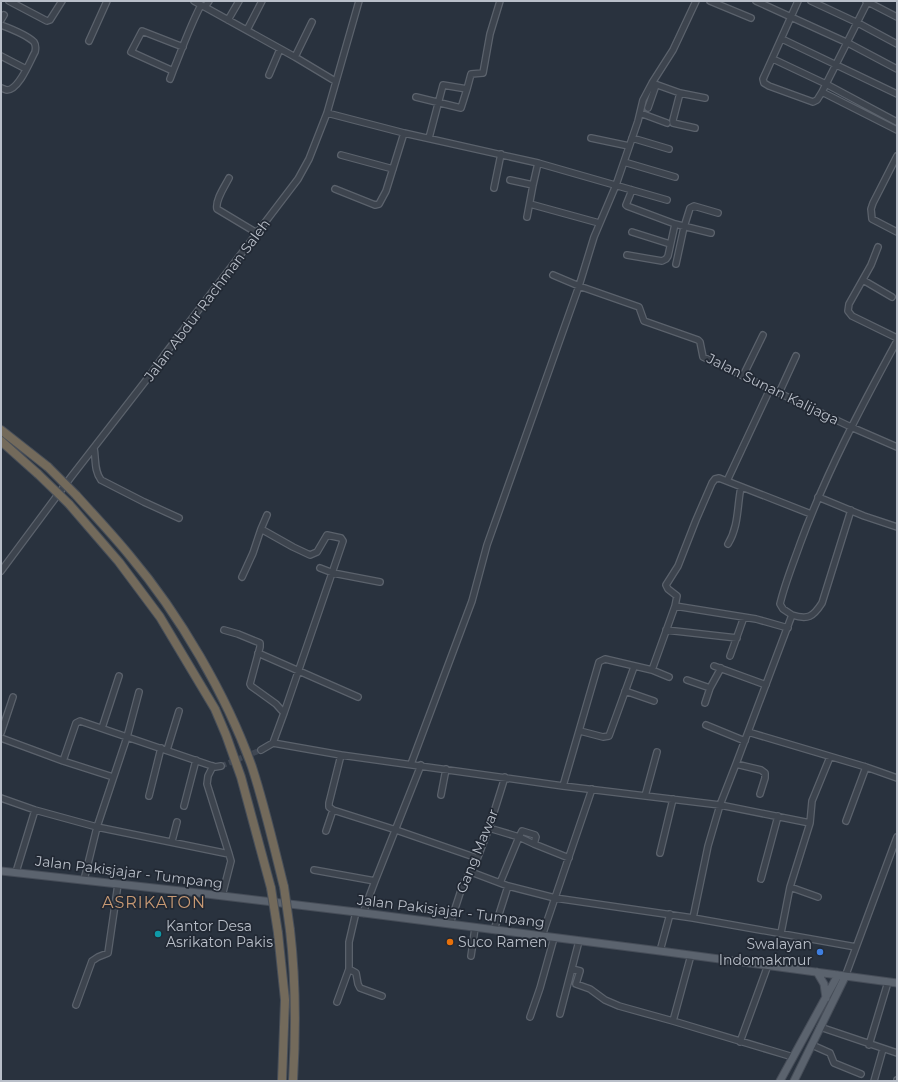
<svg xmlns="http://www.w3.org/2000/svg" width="898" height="1082" font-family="Montserrat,sans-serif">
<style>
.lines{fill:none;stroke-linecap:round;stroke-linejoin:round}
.minor-tunnel{stroke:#3f4753;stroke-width:5.5;stroke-dasharray:5.5 3;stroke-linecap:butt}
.minor-casing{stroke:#5b626c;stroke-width:8}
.major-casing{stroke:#464d58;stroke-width:9}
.highway-casing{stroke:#484f59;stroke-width:10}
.minor{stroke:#3d444e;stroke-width:5.5}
.major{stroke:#5b636e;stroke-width:7}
.highway{stroke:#736a5b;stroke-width:8}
.highway-bridge-casing{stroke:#484f59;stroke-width:10;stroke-linecap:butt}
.highway-bridge{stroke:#736a5b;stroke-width:8}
.culture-dot{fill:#0f9aa8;stroke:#222934;stroke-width:1.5}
.food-dot{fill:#e8710a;stroke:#222934;stroke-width:1.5}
.shop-dot{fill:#3f7fe0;stroke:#222934;stroke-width:1.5}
.labels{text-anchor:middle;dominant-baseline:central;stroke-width:3.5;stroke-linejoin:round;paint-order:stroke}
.street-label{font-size:14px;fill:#b9bfc9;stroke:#222934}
.poi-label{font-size:14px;fill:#b9bfc9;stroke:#222934;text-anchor:start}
.quarter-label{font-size:16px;letter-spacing:1px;fill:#c99a74;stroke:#222934}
</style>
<rect width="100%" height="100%" fill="#29323e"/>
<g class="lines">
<path class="minor-tunnel" d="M221,766L261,750"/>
<defs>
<path id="minor" d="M9,1L47,21L50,20L62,1
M194,1L295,57L335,81
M710,1L751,18
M756,1L848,43L897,69
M798,1L763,79L764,83L769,86L813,102L817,100L822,92L868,1
M811,1L858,23L897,44
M866,1L897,17
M205,7L209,1
M1,20L4,15
M228,20L239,1
M1,25C9,28 28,36 34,42C36,45 36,48 35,52C30,61 19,90 7,90C6,90 2,88 1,88
M247,30L262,1
M782,39L897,94
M89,41L107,1
M183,47L142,31L131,52L173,71C182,49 190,26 201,5
M1,56L26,69
M295,57L312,22
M773,59L826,84L897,122
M269,75L280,49
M170,79L173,71
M652,83L680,93L705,98
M822,92L897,130
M680,93L673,120V123L695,128
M416,97L461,108L467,89
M648,108L656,85
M327,113L404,133L538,163L667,200
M640,113L667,123
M429,138L443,85L467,89L471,74L483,73L490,34L500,1
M591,138L629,146
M632,138L669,149
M341,155L393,169
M897,156L873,203L871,209L872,219L897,232
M624,162L675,177
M229,178C225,186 215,200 217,209L257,233
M510,180L533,185L527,217
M533,185L538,163
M494,188L501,154
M335,189L375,205L379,204L386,191L404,133
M530,204L599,223
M675,224L711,233
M632,232L670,244
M878,247L871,265L849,304L848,311L852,316L897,338
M627,255L662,261L666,259L668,256L675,224L627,206L626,205L632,190
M676,264L684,227L690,208L694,206L718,213
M553,275L579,286L639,307L644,321L698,340L700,342L703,357L851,427L897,447
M863,280L892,297
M743,376L763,335
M779,393L796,356
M94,448C96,459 94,471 101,480L144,502L179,518
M727,481L770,389
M818,497L864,516L897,527
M267,515L261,529L293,547L310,555L317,552L327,535L341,538L343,541L284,713
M728,544C739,526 737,506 741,487
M320,568L333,573L380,582
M1,571L71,477L147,379L165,354L298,179L309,159L327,113L359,1
M242,577L253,553L261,529
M675,606L677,596L668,589L666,585L678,566L696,520L712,483L715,479L719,478L811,514
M792,615C808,620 813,617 822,603L851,510
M224,630L238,634L260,643V647L250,684L251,686L276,704L284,713L273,743
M666,630L737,638
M258,653L358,697
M730,656L744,617
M714,666L766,685
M652,670L669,677
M687,680L710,688
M625,691L654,701
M705,703L710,688L721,668
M706,725L745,741
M102,728L119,676
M580,731L603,737L609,736L634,667
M748,732L866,767L897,778
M1,733L13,697
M1,738L63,761L113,777
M167,750L179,711
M261,750L273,743L341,755L563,786L720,805L810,823
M341,755L329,803V807L333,810L396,830L477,858
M63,761L76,723L80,721L215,767L221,766
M411,764L472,601L487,545L579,286L594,237L616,185L638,121L643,100L652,83L673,50L696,1
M736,764L761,770L765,773V778L760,794
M213,766L208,776L207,784L229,854
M563,786L599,662L605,659L652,670L675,606L756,619L788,628
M441,795L446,769
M149,796L161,748
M645,796L657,752
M1,798L35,810L97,827L229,854L231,861L222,896
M184,806L196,760
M846,821L866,767
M489,828L519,837L522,831L535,835L536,837L534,844L569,858
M326,831L333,810
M172,841L177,822
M660,853L673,799
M314,870L375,881
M16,872L35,810
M471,872L508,886L555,898L693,918L856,947
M761,879L778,816
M84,880L97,827L127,737L139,692
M500,883L519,837L534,844
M790,887L818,897
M363,913L375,881L421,765
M693,918L708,846L720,805L736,764L792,615L783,609L780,604C785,583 793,564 800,544C826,473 861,407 897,341
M450,924L463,884L476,862L489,828L505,777
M494,930L508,886
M781,933L790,887L810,823L812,801L830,757
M542,936L592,789
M660,951L670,914
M471,956L475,928
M349,969L356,973L358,984L360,988L382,996
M572,969L580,971L576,984L590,989L605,1000L619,1006L673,1021L793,1057
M845,977L897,837
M337,1002L349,969V942L356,912
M76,1005L92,961L98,957L108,953L118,884
M560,1014L579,941
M530,1017L540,988L554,938
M673,1021L691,955
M820,1027L897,1053
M740,1042L768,965
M812,1045L830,1053L834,1063L861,1074
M869,1045L888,982
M874,1081L883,1049
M897,1081V1080"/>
<path id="major" d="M1,871L190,892L356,912L660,951L897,983
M817,972L824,984L826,998
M780,1081L838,975
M794,1081L845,977"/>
<path id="highway" d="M1,430L48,467
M1,441L38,474
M76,495C94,515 113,535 130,556C179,614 227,696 252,767C265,807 274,847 284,887
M69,504L119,562L160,617L215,709L226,735L241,777L271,888
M290,930C296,981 296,1030 293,1081
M278,933L285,1000L282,1081"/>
</defs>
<use href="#minor" class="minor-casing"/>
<use href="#major" class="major-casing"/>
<use href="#highway" class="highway-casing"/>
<use href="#minor" class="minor"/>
<use href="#major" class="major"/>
<use href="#highway" class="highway"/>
<defs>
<path id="highway-bridge" d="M48,467L76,495
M38,474L69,504
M284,887L290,930
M271,888L278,933"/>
</defs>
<use href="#highway-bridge" class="highway-bridge-casing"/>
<use href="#highway-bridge" class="highway-bridge"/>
</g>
<circle class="culture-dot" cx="158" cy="934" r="4"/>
<circle class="food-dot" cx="450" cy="942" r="4"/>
<circle class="shop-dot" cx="820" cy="952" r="4"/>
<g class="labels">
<g class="street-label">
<text transform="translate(207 300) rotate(-53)">Jalan Abdur Rachman Saleh</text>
<text transform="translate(773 389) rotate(26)">Jalan Sunan Kalijaga</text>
<text transform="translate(477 851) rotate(-68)">Gang Mawar</text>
<text transform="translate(129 872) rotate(7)">Jalan Pakisjajar - Tumpang</text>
<text transform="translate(451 911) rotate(7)">Jalan Pakisjajar - Tumpang</text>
</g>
<g class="poi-label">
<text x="166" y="926">Kantor Desa<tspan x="166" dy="16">Asrikaton Pakis</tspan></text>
<text x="458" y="942">Suco Ramen</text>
<text x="812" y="944" text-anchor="end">Swalayan<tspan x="812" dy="16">Indomakmur</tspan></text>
</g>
<g class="quarter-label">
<text x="154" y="902">ASRIKATON</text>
</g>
</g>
<rect width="898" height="1082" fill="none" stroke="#b9bfc9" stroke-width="4"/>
</svg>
